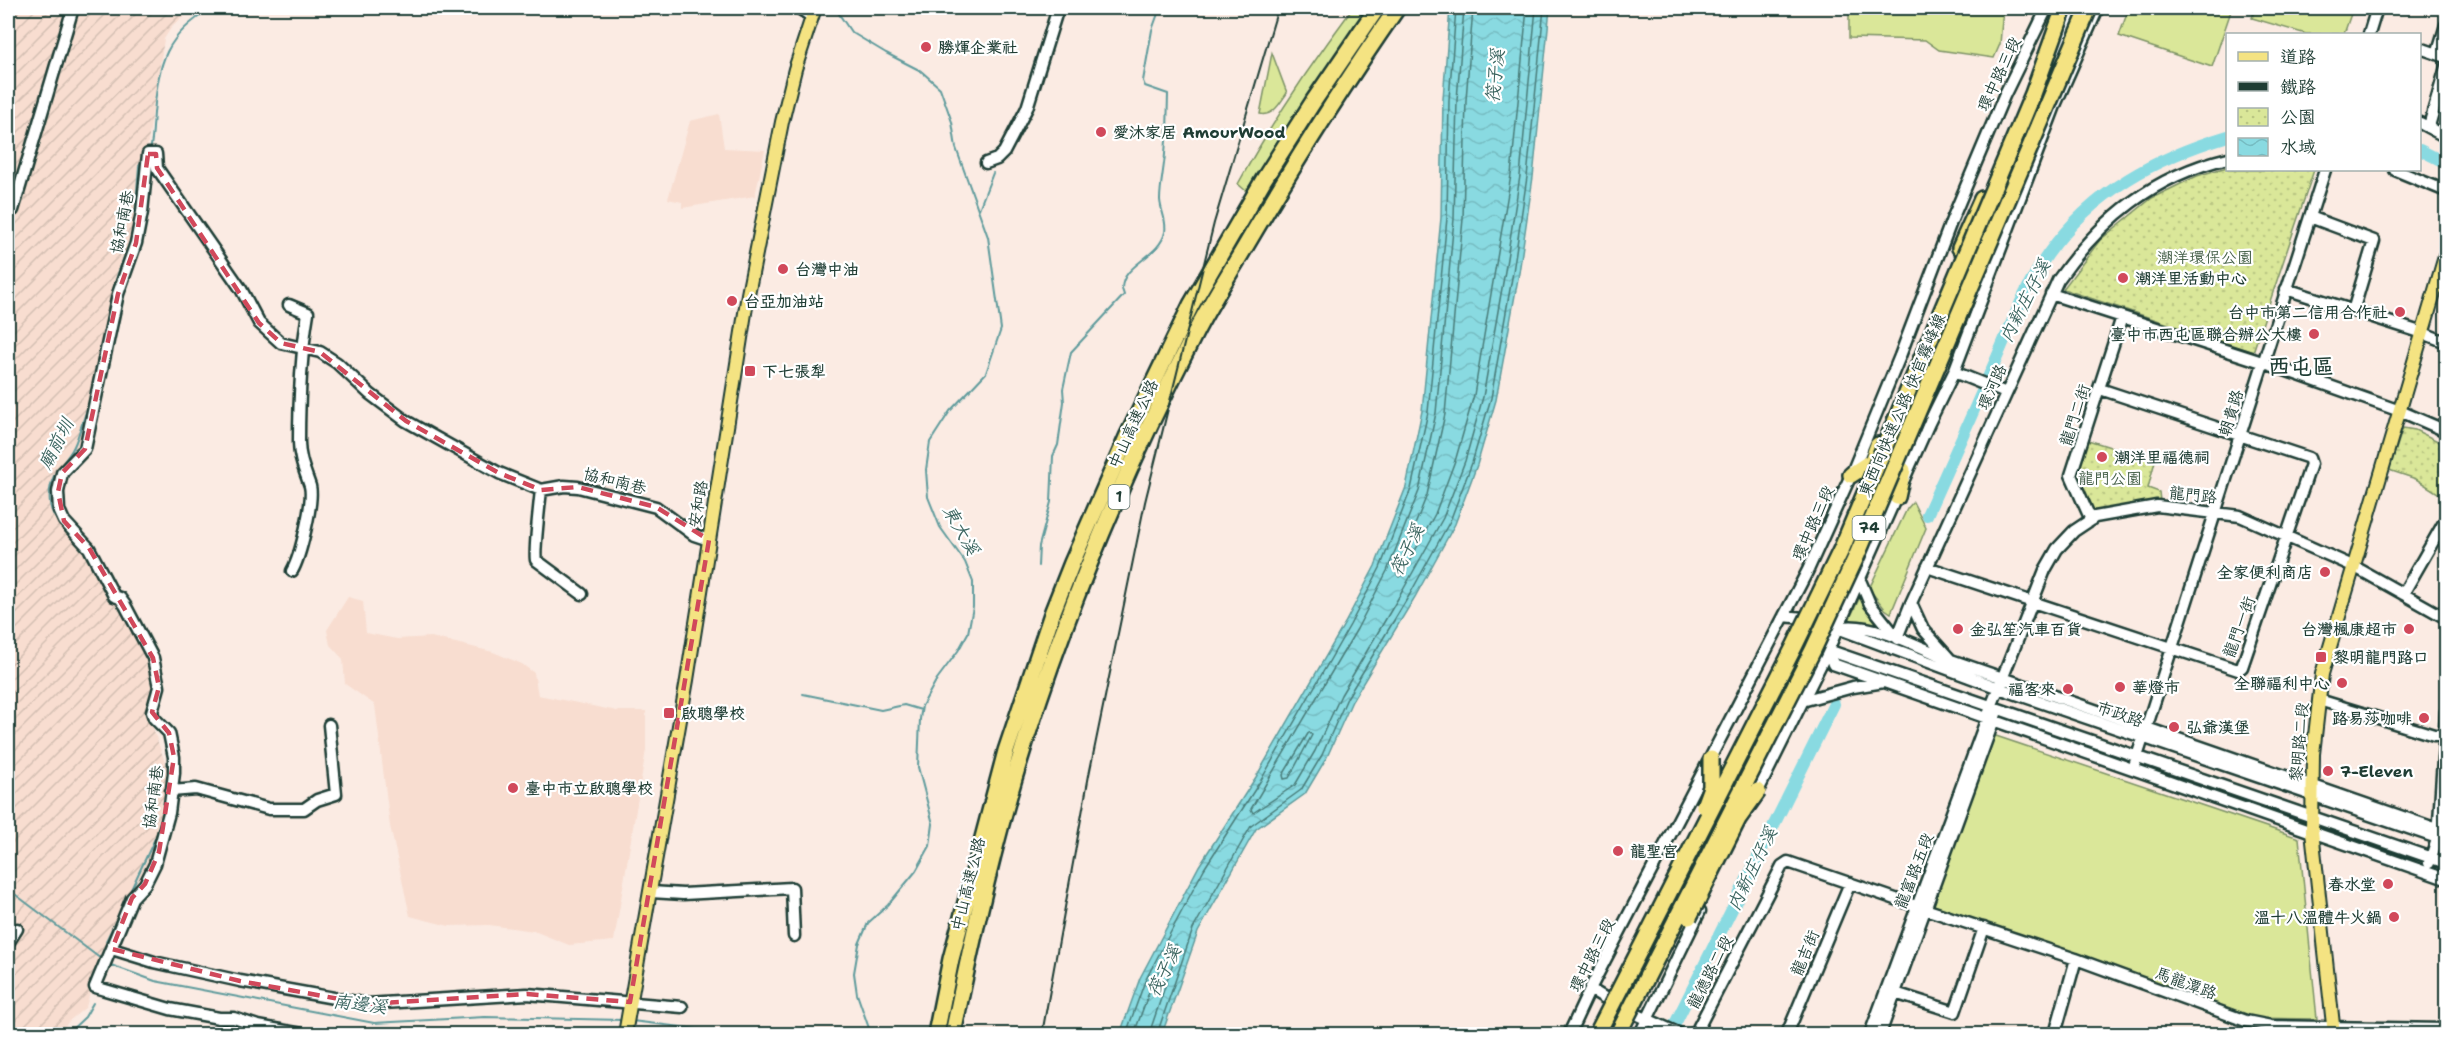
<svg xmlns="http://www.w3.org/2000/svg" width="2454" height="1042" font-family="'Shantell Sans','LXGW WenKai TC',sans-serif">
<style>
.built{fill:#f8ddd0}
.industrial{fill:url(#industrial-furrows)}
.green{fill:#dae799;stroke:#7c9266;stroke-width:1.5}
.park{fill:url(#park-dots);stroke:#7c9266;stroke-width:1.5}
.water{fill:url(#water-waves);stroke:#5f9b9c;stroke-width:1.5}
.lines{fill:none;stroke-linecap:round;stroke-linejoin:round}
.shore{stroke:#497c79;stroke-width:1.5}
.stream{stroke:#5f9b9c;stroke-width:2}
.river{stroke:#89dae1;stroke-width:12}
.minor-casing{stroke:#1f3d34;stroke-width:15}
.major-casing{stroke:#1f3d34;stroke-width:16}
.highway-casing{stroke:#1f3d34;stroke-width:20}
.minor{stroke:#fff;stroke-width:10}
.major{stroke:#f4e382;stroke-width:12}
.highway{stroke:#f4e382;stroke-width:15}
.rail{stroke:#1f3d34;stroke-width:2}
.highway-bridge-casing{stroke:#1f3d34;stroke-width:20;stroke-linecap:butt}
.highway-bridge{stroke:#f4e382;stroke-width:15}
.marked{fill:none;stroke:#d1495b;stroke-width:4.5;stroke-dasharray:12 8;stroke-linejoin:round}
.poi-dot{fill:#d1495b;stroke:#fff;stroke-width:2}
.labels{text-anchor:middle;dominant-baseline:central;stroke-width:4.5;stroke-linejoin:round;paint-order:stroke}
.shield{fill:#fff;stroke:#627771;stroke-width:1.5}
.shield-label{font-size:15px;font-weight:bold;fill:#1f3d34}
.poi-label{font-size:16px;font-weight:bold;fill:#1f3d34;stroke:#fff;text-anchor:start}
.street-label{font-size:16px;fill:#1f3d34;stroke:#fff}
.park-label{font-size:16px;fill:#445f48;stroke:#fff}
.water-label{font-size:18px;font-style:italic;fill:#3a645f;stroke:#fff}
.district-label{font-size:22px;font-weight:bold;fill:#1f3d34;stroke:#fff}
</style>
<defs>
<pattern id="industrial-furrows" width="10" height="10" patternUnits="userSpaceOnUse" patternTransform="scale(1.5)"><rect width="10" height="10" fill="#f8ddd0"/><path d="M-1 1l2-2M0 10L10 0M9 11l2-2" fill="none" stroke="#d4bfb3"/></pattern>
<pattern id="park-dots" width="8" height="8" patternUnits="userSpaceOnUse" patternTransform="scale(1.5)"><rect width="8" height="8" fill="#dae799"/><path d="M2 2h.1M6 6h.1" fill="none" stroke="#bbc784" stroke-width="1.8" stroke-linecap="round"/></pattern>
<pattern id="water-waves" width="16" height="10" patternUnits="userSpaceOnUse" patternTransform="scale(1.5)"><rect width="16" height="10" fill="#89dae1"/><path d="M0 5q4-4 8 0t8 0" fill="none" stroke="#76bcc2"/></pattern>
</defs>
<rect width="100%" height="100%" fill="#fbebe3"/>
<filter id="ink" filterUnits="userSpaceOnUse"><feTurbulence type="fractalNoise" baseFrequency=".0167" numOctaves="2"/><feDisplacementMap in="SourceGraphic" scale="12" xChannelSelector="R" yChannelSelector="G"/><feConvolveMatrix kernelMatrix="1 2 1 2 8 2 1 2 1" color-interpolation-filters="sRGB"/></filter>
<g filter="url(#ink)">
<path class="built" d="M719,114L724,148L765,150L755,196L682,208V202L668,199L690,121Z
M348,597L363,601L366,633L397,639L431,637L493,652L522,664L534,673L538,695L617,711H646V750L614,941L569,945L534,931L489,925L449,926L410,916L390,826L375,705L345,684L343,659L330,645L327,630Z"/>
<path class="industrial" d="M8,8H195L173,25L164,39L138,207L128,249L90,412L73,458L57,489L69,521L141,643L153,689L149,717L167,768L161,821L145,874L93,982L86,1007L69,1021L59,1034H8Z"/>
<path class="green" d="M1353,8H1370L1246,191L1238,184C1272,122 1311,64 1353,8Z
M1849,8H2003L2000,44L1994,58L1939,50L1925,40L1849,38Z
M2129,8H2232L2212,67L2119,36Z
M2255,8H2353L2344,34H2306L2252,18Z
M1272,53L1287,93C1280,103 1273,117 1260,114Z
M1913,502L1926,528L1891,613L1885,609L1869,589L1907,509Z
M1859,599H1861L1881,625L1882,631L1851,621L1850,618Z
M1993,735L2299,838L2317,1019L2256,1018L1929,904Z"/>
<path class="park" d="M2227,167L2228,170H2314L2253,352L2063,289L2100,240L2152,198L2197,176Z
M2403,428L2415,430L2446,445V493L2444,497L2416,479L2389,470Z
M2088,440L2155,461L2148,488L2159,492L2160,501L2122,506L2094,512L2075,475Z"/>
<path class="water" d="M1450,8H1550L1533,177L1519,273L1496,400L1477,465L1455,524L1415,597L1352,701L1327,757L1305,794L1256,829L1198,932L1162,1034H1120L1140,978L1199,866L1256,777L1345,623L1375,566L1406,487L1422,411L1441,218L1443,99Z"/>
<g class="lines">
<path class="shore" d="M1464,8L1457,100L1454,219L1436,413L1419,491L1387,571L1357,629L1251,809L1253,813L1295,785L1315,751L1341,695L1403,590L1443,518L1465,461L1483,397L1505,271L1520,176L1536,8
M1473,8L1466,100L1463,219L1445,414L1427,495L1396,572L1399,577L1402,575L1435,514L1456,458L1474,395L1511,175L1527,8
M1309,732L1312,735L1289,778L1284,779L1283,775Z
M1126,1034L1145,981L1204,869L1261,780L1350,625L1380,568L1411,489L1428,412L1447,218L1449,100L1456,8
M1134,1034L1152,984L1172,946L1176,944L1178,948L1149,1034
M1157,1034L1193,929L1251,826L1301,790L1322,755L1347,698L1410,594L1450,521L1472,463L1491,398L1513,272L1527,177L1544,8"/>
<path class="stream" d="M838,8L839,14L851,32L886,53L921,71L940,88L952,122L956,148L988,237L1001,329L986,373L950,411L930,442L926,470L928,497L940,527L965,562L973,582V607L968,633L958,651L937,679L922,706L920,719L918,767L933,824L930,846L916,871L888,905L868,923L859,944L854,973L857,994L871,1034
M150,151C153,139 153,125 154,113C159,61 165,36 212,8
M979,209L993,173
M134,228L139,166L143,160
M60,523C48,513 47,491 54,476C58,467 67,459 72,450C77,442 79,432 82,424C104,365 102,299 131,242
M82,547L91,563
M1038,566L1039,546L1051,502L1053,456L1058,445L1064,402L1063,389L1071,352L1124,295L1122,289C1122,264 1160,257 1165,232C1167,220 1161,212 1160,200C1160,185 1164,169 1165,154C1167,134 1168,114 1168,94L1145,86L1143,81L1152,30L1160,8
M803,694L881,710L904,705L921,710
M148,714L146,711L151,697
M8,889L101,959
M128,896L159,830
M106,941L123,906
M108,964L155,981L374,1023L485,1017L623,1020
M102,984L114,957
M632,1021L738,1034
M67,1034L85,1017L93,1003"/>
<path class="river" d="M2420,150L2446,163
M1927,515C1948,468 1970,420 1990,373C2008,334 2023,289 2048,254C2093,191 2155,158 2228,136
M1670,1034L1834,704"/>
<defs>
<path id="minor" d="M799,8L812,17
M2369,34L2377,8
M2420,48L2446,57
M2437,54L2446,25
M2051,65L2075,8
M2420,123L2446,137
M2429,126L2446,67
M986,163L997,159L1004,152L1027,108L1058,8
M2395,170L2446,191
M13,210L73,8
M2310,217L2374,241L2353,311
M2286,289L2423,333L2446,342
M2051,294L2262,362L2400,411L2446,431
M289,305L308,313C301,354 299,399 299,442C299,459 305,471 310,486C314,501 300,558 292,571
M1954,372L2006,393
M541,490C540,499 534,554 536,560L582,594
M2091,520L2071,475L2122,317
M1927,567L2238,670L2242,667L2311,464L2309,458L2100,389
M1859,578L1870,604L1898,639
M2403,594L2446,519
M1911,603L1923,629L1949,658
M1784,616L1813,619L1999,688L2446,841
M1844,627C1876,623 1921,648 1951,660L2446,832
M1897,638L1911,603L2058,280C2102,218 2153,176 2228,158
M1822,648L2446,863
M1828,650L1833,664L2446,879
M1795,670L1813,633
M2319,700L2434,735H2445
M1802,701L1853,687L1884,682
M2135,763L2325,170
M171,791L196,789L269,809H304L317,800L336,794L329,725
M1755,797L1828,650L1929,423L1954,372L2056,103L2098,8
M2429,863L2438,837L2446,712
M651,892L683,894L792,888L794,936
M1925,909L2076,959L2246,1021L2271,1026L2446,1029
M8,943L17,929
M112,949L154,962L240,981L367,1004L527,994L682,1007
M1590,989L1618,1006L1680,1034
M1895,993L1955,1012L1984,928
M302,1034L258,1026L234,1018H219L170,1009L95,987L132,898L145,884L155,864L169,813L174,773V757L169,733L154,718L152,712L159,687L153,658L125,605L120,598L114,596L89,548L64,521L59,510L58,492L62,473L85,449L118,294L136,243L142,212L148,154H156L157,168L241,289L259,323L281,343L320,352L337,363L370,394L406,421L499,473L541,490L564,486L578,487L656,507L694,535L709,540
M1569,1034L1590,989L1808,570L1851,475L1900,356L1951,222L2004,96L2047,8
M1640,1034L1700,911
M1695,1034L1782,866L1788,862L1916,906
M1787,1034L1850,883
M1870,1034L1991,707L2045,570L2057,549L2074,531L2095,517L2157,506L2240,516L2355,567L2446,618
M1880,1034L1996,714
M2055,1034L2076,959"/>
<path id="major" d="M625,1034L687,680L748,294L782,122L795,69L815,8
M2334,1034L2312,831L2313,754L2322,674L2446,253"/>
<path id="highway" d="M1960,248L1982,199
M1851,475L1872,461L1878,445
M1897,497L1903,470
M936,1034L951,959L1006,751L1053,611L1072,563L1128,435L1191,305L1264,179L1313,102L1377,8
M953,1034C971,944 991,853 1018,765C1063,617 1124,472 1194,335C1210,303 1230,273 1248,242C1295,162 1344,84 1397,8"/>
</defs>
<use href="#minor" class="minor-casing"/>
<use href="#major" class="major-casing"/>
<use href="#highway" class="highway-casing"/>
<use href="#minor" class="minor"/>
<use href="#major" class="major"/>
<use href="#highway" class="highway"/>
<path class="rail" d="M1042,1034L1089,775L1145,502L1214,223L1278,8"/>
<defs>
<path id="highway-bridge" d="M1704,806L1711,787V759
M1689,917L1738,819L1758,791
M1597,1034L1795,645L1842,548L2033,94L2064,8
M1618,1034L1813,650L1857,555L2089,8"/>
</defs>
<use href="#highway-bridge" class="highway-bridge-casing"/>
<use href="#highway-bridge" class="highway-bridge"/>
</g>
</g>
<path class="marked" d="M148,154H156L157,168L259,323L281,343L320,352L406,421L499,473L541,490L578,487L656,507L709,540L630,1002L527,994L367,1004L240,981L112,949L132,898L145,884L159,852L174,757L169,733L152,712L159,687L153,658L89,548L64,521L58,492L62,473L85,449L118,294L136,243Z"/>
<g class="poi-dot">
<circle cx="926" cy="47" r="6"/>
<circle cx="1101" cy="132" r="6"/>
<circle cx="783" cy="269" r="6"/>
<circle cx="2123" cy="278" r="6"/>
<circle cx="732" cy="301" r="6"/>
<circle cx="2400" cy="312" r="6"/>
<circle cx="2314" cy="334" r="6"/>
<rect x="744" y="365" width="12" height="12" rx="3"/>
<circle cx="2102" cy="457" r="6"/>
<circle cx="2325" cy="572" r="6"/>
<circle cx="1958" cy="629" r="6"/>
<circle cx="2409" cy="629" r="6"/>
<rect x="2315" y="651" width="12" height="12" rx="3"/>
<circle cx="2342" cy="683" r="6"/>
<circle cx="2120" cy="687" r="6"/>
<circle cx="2068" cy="689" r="6"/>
<rect x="663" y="707" width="12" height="12" rx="3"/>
<circle cx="2424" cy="718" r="6"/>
<circle cx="2174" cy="727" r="6"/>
<circle cx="2328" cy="771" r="6"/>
<circle cx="513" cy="788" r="6"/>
<circle cx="1618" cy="851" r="6"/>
<circle cx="2388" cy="884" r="6"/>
<circle cx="2394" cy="917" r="6"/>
</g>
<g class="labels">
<g class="shield">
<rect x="1108.5" y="485" width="21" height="24" rx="4.5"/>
<rect x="1852.5" y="516" width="33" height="24" rx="4.5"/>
</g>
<g class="shield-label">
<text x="1119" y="497">1</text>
<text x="1869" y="528">74</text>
</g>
<g class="poi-label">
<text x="938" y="47">勝煇企業社</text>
<text x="1113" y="132">愛沐家居 AmourWood</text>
<text x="795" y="269">台灣中油</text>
<text x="2135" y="278">潮洋里活動中心</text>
<text x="744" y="301">台亞加油站</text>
<text x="2388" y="312" text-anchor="end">台中市第二信用合作社</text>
<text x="2302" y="334" text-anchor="end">臺中市西屯區聯合辦公大樓</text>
<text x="762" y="371">下七張犁</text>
<text x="2114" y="457">潮洋里福德祠</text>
<text x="2313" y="572" text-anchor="end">全家便利商店</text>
<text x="1970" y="629">金弘笙汽車百貨</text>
<text x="2397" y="629" text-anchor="end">台灣楓康超市</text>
<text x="2333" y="657">黎明龍門路口</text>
<text x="2330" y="683" text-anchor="end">全聯福利中心</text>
<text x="2132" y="687">華燈市</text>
<text x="2056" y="689" text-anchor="end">福客來</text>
<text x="681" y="713">啟聰學校</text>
<text x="2412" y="718" text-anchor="end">路易莎咖啡</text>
<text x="2186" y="727">弘爺漢堡</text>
<text x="2340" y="771">7-Eleven</text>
<text x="525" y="788">臺中市立啟聰學校</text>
<text x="1630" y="851">龍聖宮</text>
<text x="2376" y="884" text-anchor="end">春水堂</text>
<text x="2382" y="917" text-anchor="end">溫十八溫體牛火鍋</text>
</g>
<g class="street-label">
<text transform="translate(1999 74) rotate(-65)">環中路三段</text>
<text transform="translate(122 222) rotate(-79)">協和南巷</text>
<text transform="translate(1992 387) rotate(-66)">環河路</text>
<text transform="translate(1902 405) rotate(-67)">東西向快速公路 快官霧峰線</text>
<text transform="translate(2231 413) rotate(-73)">朝貴路</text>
<text transform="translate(2075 415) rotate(-72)">龍門二街</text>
<text transform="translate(1133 424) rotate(-65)">中山高速公路</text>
<text transform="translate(615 481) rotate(14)">協和南巷</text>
<text transform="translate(2193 495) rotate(6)">龍門路</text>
<text transform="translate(698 504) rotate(-81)">安和路</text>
<text transform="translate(1813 523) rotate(-66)">環中路三段</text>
<text transform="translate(2239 627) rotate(-70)">龍門一街</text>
<text transform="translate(2120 714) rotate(19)">市政路</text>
<text transform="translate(2299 742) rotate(-85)">黎明路二段</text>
<text transform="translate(153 797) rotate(-82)">協和南巷</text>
<text transform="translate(1914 871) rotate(-69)">龍富路五段</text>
<text transform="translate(968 884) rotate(-76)">中山高速公路</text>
<text transform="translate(1805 953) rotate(-67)">龍吉街</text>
<text transform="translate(1592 955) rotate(-63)">環中路三段</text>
<text transform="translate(1710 972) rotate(-63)">龍德路二段</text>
<text transform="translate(2186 983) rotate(20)">馬龍潭路</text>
</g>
<g class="park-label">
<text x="2205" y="257">潮洋環保公園</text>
<text x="2110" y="478">龍門公園</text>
</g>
<g class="water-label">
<text transform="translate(1495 76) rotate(-84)">筏子溪</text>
<text transform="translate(2025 301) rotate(-63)">內新庄仔溪</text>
<text transform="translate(56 444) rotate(-63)">廟前圳</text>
<text transform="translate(961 530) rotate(60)">東大溪</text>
<text transform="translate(1407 550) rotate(-64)">筏子溪</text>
<text transform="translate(1752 869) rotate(-64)">內新庄仔溪</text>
<text transform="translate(1164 971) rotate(-64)">筏子溪</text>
<text transform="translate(360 1004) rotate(7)">南邊溪</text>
</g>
<g class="district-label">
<text x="2301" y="366">西屯區</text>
</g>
</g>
<rect width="2454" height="1042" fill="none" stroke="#fff" stroke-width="30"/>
<rect x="15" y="15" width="2424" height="1012" fill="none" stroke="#1f3d34" stroke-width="2" filter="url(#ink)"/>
<rect x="2226" y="33" width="195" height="138" fill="#ffffff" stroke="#a5b1ae" stroke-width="1.5"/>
<rect x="2238" y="52" width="30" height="9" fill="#f4e382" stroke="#a5b1ae" stroke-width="1.5"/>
<text x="2280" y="63" font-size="18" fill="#1f3d34">道路</text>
<rect x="2238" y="82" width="30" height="9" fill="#1f3d34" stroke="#a5b1ae" stroke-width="1.5"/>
<text x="2280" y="93" font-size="18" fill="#1f3d34">鐵路</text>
<rect x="2238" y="108" width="30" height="18" fill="url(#park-dots)" stroke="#a5b1ae" stroke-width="1.5"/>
<text x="2280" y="123" font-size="18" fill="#1f3d34">公園</text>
<rect x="2238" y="138" width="30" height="18" fill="url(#water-waves)" stroke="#a5b1ae" stroke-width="1.5"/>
<text x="2280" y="153" font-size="18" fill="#1f3d34">水域</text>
</svg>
